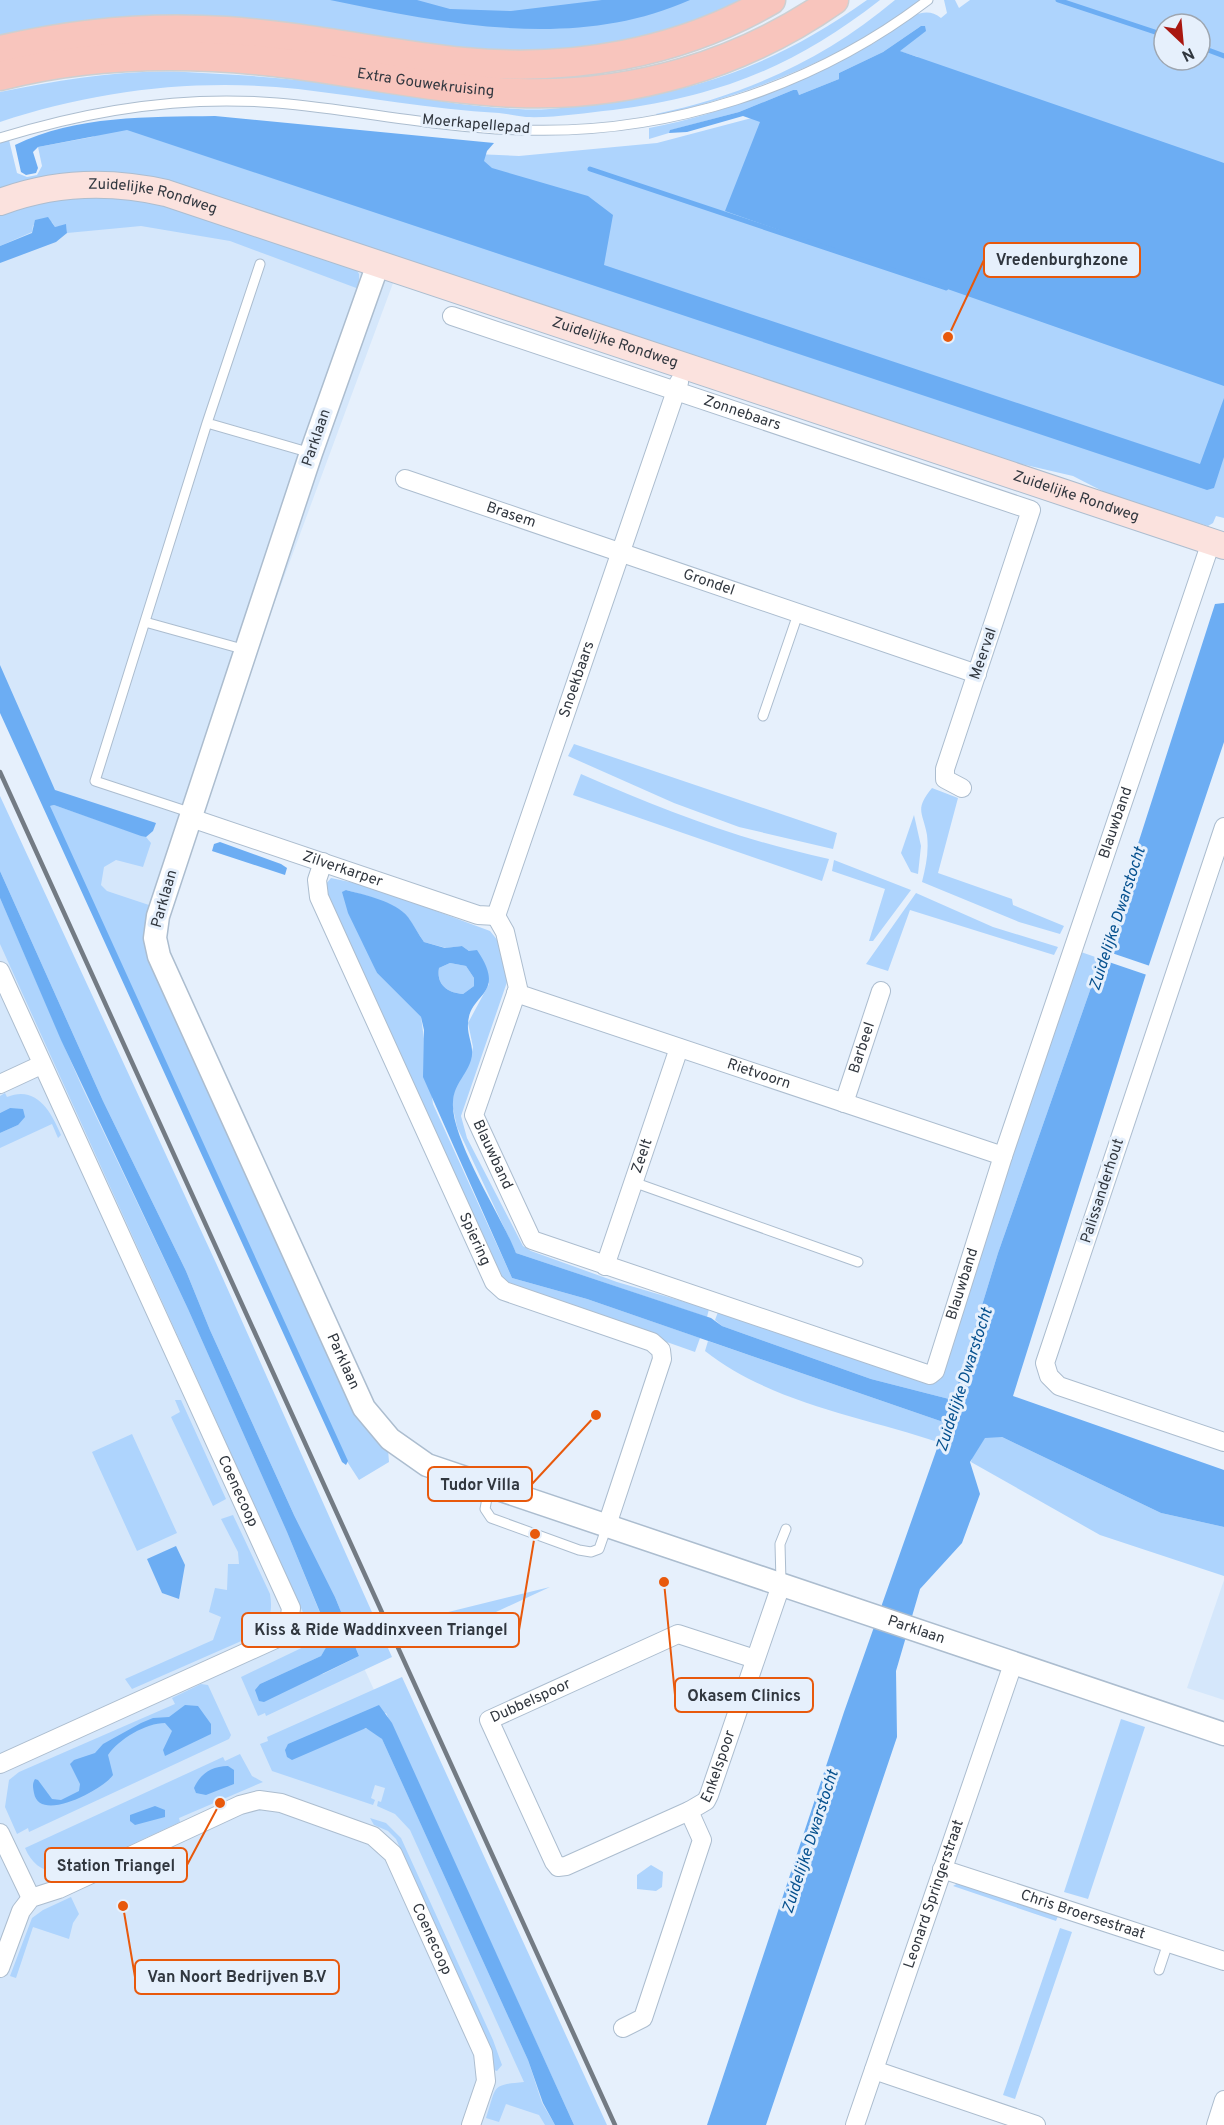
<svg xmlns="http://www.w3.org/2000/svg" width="1224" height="2125" font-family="Overpass,sans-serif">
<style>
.built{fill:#d5e7fb}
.green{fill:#aed4fd;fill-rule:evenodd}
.water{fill:#6cadf3;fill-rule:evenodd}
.pier{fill:#e6f0fc}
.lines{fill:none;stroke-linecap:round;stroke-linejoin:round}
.stream{stroke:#6cadf3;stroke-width:5}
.service-casing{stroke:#acbdcf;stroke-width:11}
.minor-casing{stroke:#acbdcf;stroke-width:20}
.tertiary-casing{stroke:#acbdcf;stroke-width:25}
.secondary-casing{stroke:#acbdcf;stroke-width:28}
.primary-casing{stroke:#cecfd1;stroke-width:31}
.service{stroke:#fff;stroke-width:9}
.minor{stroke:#fff;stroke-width:18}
.tertiary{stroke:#fff;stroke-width:22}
.secondary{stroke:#fbe2de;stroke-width:26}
.primary{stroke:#f8c5bd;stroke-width:28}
.rail{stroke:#737b84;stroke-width:4.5}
.labels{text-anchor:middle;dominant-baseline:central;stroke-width:6;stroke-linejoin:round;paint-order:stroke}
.street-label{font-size:15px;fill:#31373f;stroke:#e6f0fc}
.water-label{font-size:16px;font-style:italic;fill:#05508e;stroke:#e6f0fc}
.leader{fill:none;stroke:#e8590c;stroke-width:2}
.callout-dot{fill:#e8590c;stroke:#e6f0fc;stroke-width:2}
.callout{fill:#e6f0fc;stroke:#e8590c;stroke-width:2}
.callout-label{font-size:16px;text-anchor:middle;font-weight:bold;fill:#31373f}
</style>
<rect width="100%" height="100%" fill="#e6f0fc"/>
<path class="built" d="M0,198L399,267L134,982L0,688Z
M0,876L574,2125H0Z
M1224,1580V1700L1187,1688Z"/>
<path class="green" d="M0,0H750L699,23L575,52L0,39Z
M867,0H880C794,67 720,96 613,110C584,113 555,118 526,117C517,116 508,114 499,113C431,109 365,97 298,89C198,78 96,90 0,122V92C61,80 122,69 185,72C222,74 260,76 298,80C372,87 444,106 518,109C545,111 573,107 600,103C704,91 781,61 867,0Z
M895,0H922C843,59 751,94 657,116L656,114C746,95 825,59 895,0Z
M944,0H955L959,8L970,0H1224V518L1216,516L1213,523L1208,526L1116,498L1073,476L957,449L207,198L0,197V143L9,140L17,173L27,177L37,175L42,166L38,147L92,137L133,121L385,150L519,156L657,143L789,108L918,57L899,51L921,26L883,52L839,73V79L799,95L793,90L739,112L671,130L669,133L649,139V128C728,113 804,81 874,43C893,32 919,0 941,18L947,13ZM1164,24H1200V60H1164Z
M96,193L167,202L353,264L359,274V289L230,241L141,226L67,233L66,225L55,227L52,222L33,225L32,232L0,246V213L31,202Z
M574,744L837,833L833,849L739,827L674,803L568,756Z
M581,774C666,811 737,839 829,859L822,881L573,795Z
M932,788L958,798L938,873L1012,899L1013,905L1064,926L1060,934L1019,922L922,882C926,866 929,852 927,835C923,812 914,810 932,788Z
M0,796L216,1263L392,1657L266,1716L265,1713L258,1716L241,1677L316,1641L0,944V898L82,1087L188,1309L287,1532L331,1640L321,1656L260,1684L323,1674L359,1656L335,1597L294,1515L210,1330L186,1271L103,1101L0,871Z
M54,805L146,837L151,843L143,867L116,860L104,867L101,885L107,891L149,905L145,937L388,1449L389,1462L359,1480L348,1463L49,806Z
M914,815L921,846L918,874L911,872L901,853Z
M834,860L911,890L873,941H869L885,889L832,871Z
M331,878L369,886L490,931L499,942L507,982L461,1116L467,1138L523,1246L531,1251L617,1282L709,1309L707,1317L516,1253L457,1127L452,1104L455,1087L470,1061L473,1047L468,1023L489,984L469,951L462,946L446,948L424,942L407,916L371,897L346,890L377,973L421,1017L433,1104L512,1278L587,1299L700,1338L695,1352L506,1285L324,894L325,885Z
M916,893L993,927L1058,947L1054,955L910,910L888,971L866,964Z
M1081,952L1101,959L998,1253L953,1400L871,1379L722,1326L715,1320L718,1312L931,1383Z
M450,963L466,966L474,978V986L463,994C448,993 436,985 439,968Z
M5,1093L7,1097C37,1085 51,1112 61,1135L58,1138L52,1124L0,1148V1133L18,1125L10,1108L0,1113V1096Z
M708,1341L946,1423L941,1443C861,1416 773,1404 705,1351Z
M175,1400H181L226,1499L213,1506L171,1417L180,1412Z
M132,1434L177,1533L137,1551L92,1452Z
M985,1437H1002L1161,1513L1224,1527V1576L1100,1535L971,1462L973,1454Z
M233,1515L270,1594C273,1611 270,1624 255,1635L132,1689L125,1679L213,1640L221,1617L209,1612L215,1588L227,1590L228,1564H239L238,1552L221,1519Z
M550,1587L446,1635L433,1637L424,1618Z
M402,1677L607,2125H574L386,1713L363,1729L369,1728L382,1739L528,2060L542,2103L555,2125H545L539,2115L506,2104L499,2122L486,2118C497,2086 490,2085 524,2082L410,1830L395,1814L377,1806L378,1801L381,1802L385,1788L375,1785L371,1798L375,1800L373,1805L272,1771L260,1744L268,1741L267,1737Z
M201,1684L208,1685L231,1735L229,1739L29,1832L28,1828L17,1834L5,1807L9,1780L19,1772L175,1704L172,1698Z
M1121,1719L1145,1727L1088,1899L1064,1892Z
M240,1754L252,1776L263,1782L179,1818L180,1822L72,1872L68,1869C48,1876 33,1867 25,1848L223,1757L225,1761Z
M370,1818L386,1823L401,1838L493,2040L502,2065L497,2071L494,2070L488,2042L396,1839L388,1831L374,1825Z
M651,1865L663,1872L662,1887L656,1891L637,1889V1875Z
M958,1883L1058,1916L1056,1921L953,1886Z
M71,1897L79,1914L73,1923L69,1939L33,1927L16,1978L10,1976L32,1918L43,1910Z
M1060,1928L1072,1932L1015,2099L1003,2095Z"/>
<path class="water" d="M330,0H417L450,9L511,11L602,0H690C575,51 447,24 330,0Z
M921,26H925L926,31L900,51L1224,163V386L725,211L760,122L743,116L687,132L669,133L670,130L739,112L793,90H797L799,95L839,79V73L883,52Z
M215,116L494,143L487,151L484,161L492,168L588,196L613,215L604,265L1200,464L1224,398V457L1214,488L1207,490L127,130L38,147L33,152L38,168L36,173L26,175L21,172L15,145C76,115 149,117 215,116Z
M48,217L55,227L66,224L67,233L56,242L0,263V246L32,233L35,220Z
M1224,603V742L1146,974L1013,1396L1224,1470V1527L1161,1513L1002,1437L985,1438L970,1462L980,1494L962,1543L920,1589L896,1671L897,1737L766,2125H707L844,1712L946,1423L587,1299L512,1278L423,1077L424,1030L421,1017L377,973L348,913L342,892L346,890C365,895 395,901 408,917C414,925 418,934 424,942L445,948L462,946L469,951L477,950C508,996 469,992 468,1024C467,1037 475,1047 471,1060C466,1076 454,1084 453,1102C450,1138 502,1217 516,1253L711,1318L722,1326L871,1379L953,1400L998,1253L1101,959L1215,604ZM450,963L466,966L474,978V986L463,994C448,993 436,985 439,968Z
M0,665L55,790L156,823L153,831L146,837L141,836L54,805L50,806L348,1461L346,1465L342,1462L0,713Z
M220,842L281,864L287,868L285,875L212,851L214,844Z
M0,871L103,1101L186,1271L210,1330L294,1515L335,1597L359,1656L264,1702L259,1701L255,1690L260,1684L321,1656L331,1639L287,1532L188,1309L61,1040L0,898Z
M10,1108L23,1109L25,1117L18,1125L0,1133V1113Z
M176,1546L185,1565L179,1599L162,1593L147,1559Z
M185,1705L198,1706L211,1724V1734L165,1756L163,1750L172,1731L165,1723C146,1723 119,1739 108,1755L113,1775C106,1787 40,1825 34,1793C33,1787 32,1784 35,1779L38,1780L52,1799L61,1800L79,1791L80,1784L70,1764L74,1760L95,1753L103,1744L141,1723L153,1718L169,1717Z
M379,1705L392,1723L574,2125H555L543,2103L528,2060L382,1739L366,1728L292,1760L287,1757L285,1750L288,1744Z
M228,1766L234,1770V1784L206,1795L196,1793L194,1788C200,1774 212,1766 228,1766Z
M155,1806L165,1810V1817L135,1825L130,1821V1815Z"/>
<path class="pier" d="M1103,950L1150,966L1147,975L1100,959Z"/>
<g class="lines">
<path class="stream" d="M1058,0L1164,35
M1200,47L1224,56
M590,169L946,288"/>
<defs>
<path id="service" d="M0,138C90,110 183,95 277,103C359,110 439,128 522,130C667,135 813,88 928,0
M207,423L311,453
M145,622L246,650
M763,716L798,614
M192,813L95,781L207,423L260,264
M633,1182L858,1262
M489,1487L485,1509L491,1518L579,1550L591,1552L599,1549L607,1526
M781,1582L780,1544L786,1529
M1159,1970L1168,1943"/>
<g id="minor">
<path id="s1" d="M452,316L1031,510L945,769V779L962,788"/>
<path id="s2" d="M405,479L977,674"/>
<path id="s3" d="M191,818L478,915L496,916"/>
<path d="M1224,827L1045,1363L1049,1376L1059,1386L1224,1442"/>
<path id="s4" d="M323,862L317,880L319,897L494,1282L504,1291L652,1342L661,1350L662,1359L607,1525"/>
<path id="s5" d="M496,916L505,932L518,988L474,1115L532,1240L930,1375L935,1371L1003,1156L1211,542"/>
<path id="s6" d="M496,916L679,382"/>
<path id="s7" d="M0,971L291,1608L289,1623L280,1637L0,1764"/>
<path id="s8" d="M516,993L1003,1156"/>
<path d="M0,1084L41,1065"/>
<path id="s9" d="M844,1103L881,991"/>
<path id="s10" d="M605,1266L679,1048"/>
<path id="s11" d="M689,1811L566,1866L558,1867L554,1862L489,1720L678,1634L755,1659"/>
<path d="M0,1833L31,1898"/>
<path id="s12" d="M942,1869L1224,1961"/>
<path id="s13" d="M0,1968L21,1911L31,1898L59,1889L240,1805L259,1800L281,1803L373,1836L393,1854L483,2053L486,2081L471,2125"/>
<path id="s14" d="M623,2028L643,2018L702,1840L689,1811L706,1801L709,1795L781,1585"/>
<path d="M874,2070L1036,2125"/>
<path id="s15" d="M855,2125L1013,1664"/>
<path d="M1216,2125L1224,2100"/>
</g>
<g id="tertiary">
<path id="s16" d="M378,264L311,453L158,916L155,938L159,956L364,1408L390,1439L427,1465L1224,1734"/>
</g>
<g id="secondary">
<path id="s17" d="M0,202C54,182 110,180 166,193L1224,546"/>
</g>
<g id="primary">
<path d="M0,50C74,33 150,26 226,31C306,36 384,54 464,62C571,72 678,54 771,0"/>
<path id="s18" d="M0,76C89,53 184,52 275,62C356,71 436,90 518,93C632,97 741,65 834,0"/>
</g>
</defs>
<use href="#service" class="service-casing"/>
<use href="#minor" class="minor-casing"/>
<use href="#tertiary" class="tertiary-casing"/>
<use href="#secondary" class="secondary-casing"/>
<use href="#primary" class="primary-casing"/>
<use href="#service" class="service"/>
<use href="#minor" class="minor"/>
<use href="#tertiary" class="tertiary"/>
<use href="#secondary" class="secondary"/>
<use href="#primary" class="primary"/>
<path class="rail" d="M0,772L615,2125"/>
</g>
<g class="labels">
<g class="street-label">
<text stroke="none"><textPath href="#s18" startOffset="429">Extra Gouwekruising</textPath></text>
<text transform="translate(476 125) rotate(5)">Moerkapellepad</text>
<text stroke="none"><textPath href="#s17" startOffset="156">Zuidelijke Rondweg</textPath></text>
<text stroke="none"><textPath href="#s17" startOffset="642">Zuidelijke Rondweg</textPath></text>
<text stroke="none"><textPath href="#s1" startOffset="306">Zonnebaars</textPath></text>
<text transform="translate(317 438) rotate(-71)">Parklaan</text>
<text stroke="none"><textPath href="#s17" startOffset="1128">Zuidelijke Rondweg</textPath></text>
<text stroke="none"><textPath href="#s2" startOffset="112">Brasem</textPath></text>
<text stroke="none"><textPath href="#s2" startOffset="321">Grondel</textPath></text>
<text transform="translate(984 654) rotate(-71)">Meerval</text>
<text stroke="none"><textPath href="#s6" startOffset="250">Snoekbaars</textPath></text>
<text stroke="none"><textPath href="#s5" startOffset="1352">Blauwband</textPath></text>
<text stroke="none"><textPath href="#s3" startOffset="160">Zilverkarper</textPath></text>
<text transform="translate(165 899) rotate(-74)">Parklaan</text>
<text stroke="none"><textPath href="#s9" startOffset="58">Barbeel</textPath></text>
<text stroke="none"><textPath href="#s8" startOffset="256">Rietvoorn</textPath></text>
<text stroke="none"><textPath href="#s5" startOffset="254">Blauwband</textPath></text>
<text stroke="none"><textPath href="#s10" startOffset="116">Zeelt</textPath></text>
<text transform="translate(1103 1191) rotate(-72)">Palissanderhout</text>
<text stroke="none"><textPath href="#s4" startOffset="412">Spiering</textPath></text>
<text stroke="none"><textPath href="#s5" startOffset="866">Blauwband</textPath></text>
<text stroke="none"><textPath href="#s16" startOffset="1174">Parklaan</textPath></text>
<text stroke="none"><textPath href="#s7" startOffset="572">Coenecoop</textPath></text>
<text stroke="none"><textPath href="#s16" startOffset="1827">Parklaan</textPath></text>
<text stroke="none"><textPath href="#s11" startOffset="351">Dubbelspoor</textPath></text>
<text stroke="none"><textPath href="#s14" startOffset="298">Enkelspoor</textPath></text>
<text stroke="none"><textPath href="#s15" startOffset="244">Leonard Springerstraat</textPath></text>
<text stroke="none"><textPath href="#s12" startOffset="148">Chris Broersestraat</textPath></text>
<text stroke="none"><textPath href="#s13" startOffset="566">Coenecoop</textPath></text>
</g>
<g class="water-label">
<text transform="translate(1118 919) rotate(-72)">Zuidelijke Dwarstocht</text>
<text transform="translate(965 1380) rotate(-72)">Zuidelijke Dwarstocht</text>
<text transform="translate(811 1842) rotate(-72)">Zuidelijke Dwarstocht</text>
</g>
</g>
<path class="leader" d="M948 337L984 260M596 1415L532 1484M535 1534L519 1630M664 1582L675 1695M220 1803L187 1865M123 1906L135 1977"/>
<g class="callout-dot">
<circle cx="948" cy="337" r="6"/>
<circle cx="596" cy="1415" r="6"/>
<circle cx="535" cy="1534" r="6"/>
<circle cx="664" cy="1582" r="6"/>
<circle cx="220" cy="1803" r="6"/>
<circle cx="123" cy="1906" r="6"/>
</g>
<g class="callout">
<rect x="984" y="243" width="156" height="34" rx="6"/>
<rect x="428" y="1467" width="104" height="34" rx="6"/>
<rect x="242" y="1613" width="277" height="34" rx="6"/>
<rect x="675" y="1678" width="138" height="34" rx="6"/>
<rect x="45" y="1848" width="142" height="34" rx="6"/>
<rect x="135" y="1960" width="204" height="34" rx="6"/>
</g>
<g class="callout-label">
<text x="1062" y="265">Vredenburghzone</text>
<text x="480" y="1490">Tudor Villa</text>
<text x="381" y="1635">Kiss &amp; Ride Waddinxveen Triangel</text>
<text x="744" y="1701">Okasem Clinics</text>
<text x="116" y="1871">Station Triangel</text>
<text x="237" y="1982">Van Noort Bedrijven B.V</text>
</g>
<g transform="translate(1182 42) rotate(154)"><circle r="28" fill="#e6f0fc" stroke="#9ea6b0" stroke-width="1.5"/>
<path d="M0-4.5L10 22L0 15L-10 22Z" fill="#a91710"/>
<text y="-9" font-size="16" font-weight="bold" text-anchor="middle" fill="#31373f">N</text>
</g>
</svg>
